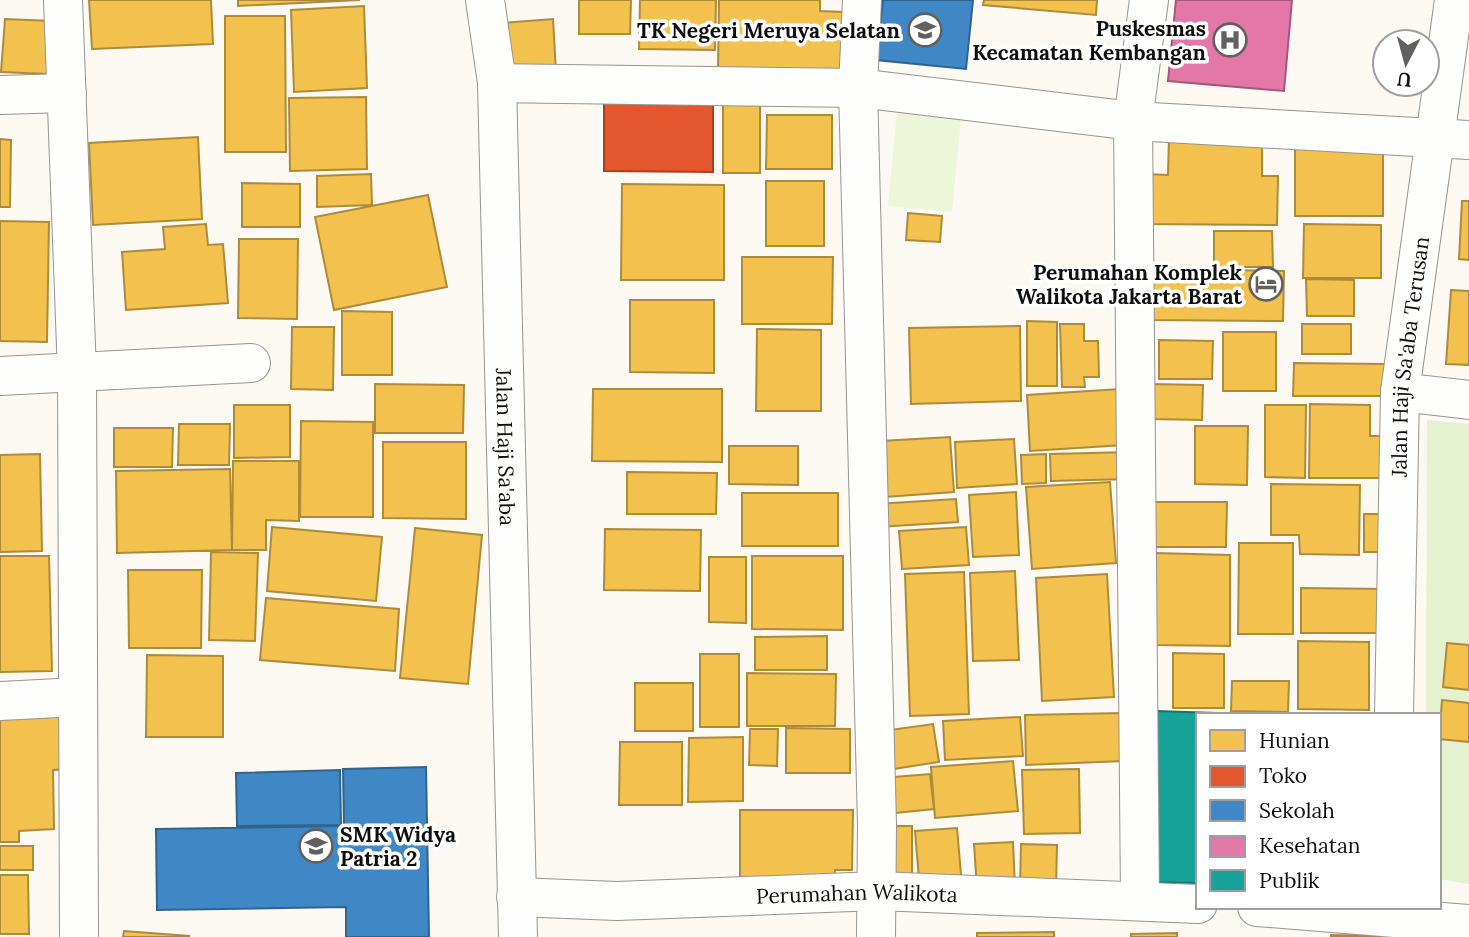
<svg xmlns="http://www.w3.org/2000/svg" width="1469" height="937" font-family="Lora,serif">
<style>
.green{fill:#e4f2d0}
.pitch{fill:#eef6da}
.homes{fill:#f2c14e;stroke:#ae8b3b;stroke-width:2}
.shops{fill:#e4572e;stroke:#a44124;stroke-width:2}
.schools{fill:#3f88c5;stroke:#30638e;stroke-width:2}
.health{fill:#e377a8;stroke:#a3587a;stroke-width:2}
.public{fill:#17a398;stroke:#14766f;stroke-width:2}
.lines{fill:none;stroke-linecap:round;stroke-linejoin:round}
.minor-casing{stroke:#959491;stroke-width:40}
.minor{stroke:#fefefd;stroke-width:38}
.labels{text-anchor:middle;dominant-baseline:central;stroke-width:7;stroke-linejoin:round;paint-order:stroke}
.poi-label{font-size:21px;font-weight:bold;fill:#0e0e0e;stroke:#fff;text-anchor:end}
.street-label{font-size:21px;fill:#0e0e0e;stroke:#fff}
</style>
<rect width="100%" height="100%" fill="#fbf9f2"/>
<path class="green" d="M1427,420L1469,424V884L1439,879V715H1426Z"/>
<path class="pitch" d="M897,111L961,118L952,212L888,206Z"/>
<path class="homes" d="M89,0H211L213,44L92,49Z
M238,0H360L238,6Z
M579,0H631L630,34H579Z
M640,0H716L715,50L639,49Z
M719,0H820V11L844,12L843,72L718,71Z
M984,0H1097L1096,15L983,5Z
M364,6L367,88L294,92L291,10Z
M225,16H285L286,152H225Z
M5,19L52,21L48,74L1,72Z
M553,19L556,72L506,75L503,23Z
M366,97L367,169L290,171L289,98Z
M723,105H760V173H723Z
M767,115H832V169H766Z
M1169,136H1262V176H1278L1277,225L1144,224L1145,174L1168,175Z
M198,137L202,219L93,225L89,143Z
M0,139L11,140L10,207H0Z
M1295,141L1383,142V216H1295Z
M371,174L372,205L317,207V176Z
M766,181H824V246H766Z
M242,183L300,184V227H242Z
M622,184L724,185V280H621Z
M428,195L447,287L334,310L315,217Z
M1462,201H1469V260L1459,259Z
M908,213L942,216L940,242L906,240Z
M0,221L49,222L47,342L0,341Z
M206,224L208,245L223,244L228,303L126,310L122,252L165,249L163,227Z
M1304,224L1381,225V278H1303Z
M1214,231H1272L1273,267H1214Z
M239,239H298L297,319L238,318Z
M742,257H833L832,324H742Z
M1150,269L1284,271L1283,321L1150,320Z
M1306,279L1354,280V316H1307Z
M1451,290L1469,291V365L1446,364Z
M630,300H714V373L630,372Z
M342,311L392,312V375H342Z
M1027,321L1057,322V386H1027Z
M1060,324H1084V341H1098L1099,377H1084L1085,387H1062Z
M1302,324H1351V354H1302Z
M1020,326L1021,401L911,404L909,328Z
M292,327H334L333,390L291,389Z
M757,329L821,330V411H756Z
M1223,332H1276V391H1223Z
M1159,340L1213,341L1212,379H1159Z
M1294,363L1385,364V396H1293Z
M375,384L464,385L463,433H375Z
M1149,384L1203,385L1202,420L1149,419Z
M593,389H722V462L592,461Z
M1120,389L1124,445L1030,451L1027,395Z
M1310,404L1370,405V436H1397L1396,478H1309Z
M234,405H290V457L234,458Z
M1265,405H1306L1305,478L1265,477Z
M301,421L373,422V517H300Z
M179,424H230L229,465H178Z
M1195,426H1248L1247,485L1195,484Z
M114,428H173L172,467H114Z
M950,437L954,492L885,497L881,441Z
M1014,439L1017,484L957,488L955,442Z
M383,442H466V519L383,518Z
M729,446H798V485L729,484Z
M1130,452V479L1051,481L1050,454Z
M40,454L42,551L0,552V455Z
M1046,454V483L1022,484L1021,455Z
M233,461H299V521L266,520V550H232Z
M230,469L232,550L117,553L116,471Z
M627,472L717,473L716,514H627Z
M1110,482L1116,563L1032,569L1026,487Z
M1271,484L1360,485L1359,555L1300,554L1299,535H1271Z
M1016,492L1019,555L973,557L969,495Z
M742,493H838V546H742Z
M956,499L958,522L878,527L876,504Z
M1155,502H1227L1226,547H1155Z
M1364,514H1388L1389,552H1364Z
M272,527L382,537L376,601L267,591Z
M966,527L969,565L902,569L899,531Z
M415,528L482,535L468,684L400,678Z
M605,529L701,530L700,591L604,590Z
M1239,543H1293V634H1238Z
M211,552L258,553L255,641L209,640Z
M1155,553L1230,555V646L1155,645Z
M0,556H49L52,671L0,672Z
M752,556H843V630L752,629Z
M709,557H746V623L709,622Z
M128,570H202L201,648H129Z
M1015,571L1019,660L973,661L970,573Z
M964,572L969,714L910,716L905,574Z
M1107,574L1114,697L1042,701L1036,578Z
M1301,588L1385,589L1384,633H1301Z
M266,598L399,609L395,671L260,660Z
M827,636V670H755V637Z
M1298,641L1369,642V710L1298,709Z
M1447,643L1469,645V690L1443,687Z
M1173,653L1224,654V708H1173Z
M700,654H739V727H700Z
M147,655L223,656V737H146Z
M747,673L836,674L835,726H747Z
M1232,681H1289L1288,712L1231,711Z
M635,683H693V731H635Z
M1442,700L1469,703V742L1439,739Z
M1123,713L1124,761L1026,765L1025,715Z
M71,714L73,769L53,770L54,829L19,831V842H0V715Z
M1020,717L1023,756L945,760L943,721Z
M933,724L939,762L880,771L875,732Z
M786,728L850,729V773H786Z
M750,729H778L777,766L749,765Z
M743,737V801L688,802L689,738Z
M620,742H682V805H619Z
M1013,761L1018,811L935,818L931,767Z
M1079,769L1080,833L1024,834L1022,770Z
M930,774L934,809L886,814L882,778Z
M740,810H853L852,870H835V884H740Z
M882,826H912V885H882Z
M957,828L962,886L920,891L915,831Z
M1013,842L1015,887L977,889L974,844Z
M1021,844L1057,845L1056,890L1020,889Z
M0,846H33V870H0Z
M0,875H28L29,934H0Z
M124,931L189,936V937H123Z
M1054,932V937H977V933Z
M1177,933V937H1131V934Z
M1331,935L1384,936V937H1331Z"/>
<path class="shops" d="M604,97L713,98V172L604,171Z"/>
<path class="schools" d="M883,0H973L966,69L876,60Z
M426,767L429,937H346V907L157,910L156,829L344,826L343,769Z
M340,770L341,825L237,826L236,773Z"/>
<path class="health" d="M1176,0H1292L1284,91L1168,81Z"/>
<path class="public" d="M1155,711L1280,715H1198V883L1150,882Z"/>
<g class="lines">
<defs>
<g id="minor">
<path d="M63,0L77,373L79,937"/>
<path id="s1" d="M485,0L497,83L518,937"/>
<path d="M862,0L858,88L877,824L876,937"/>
<path d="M497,83L858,88L1133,121L1469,140"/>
<path d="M0,95L67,93"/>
<path d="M0,376L251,363"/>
<path d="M1400,392L1469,400"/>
<path d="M0,701L78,697"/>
<path id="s2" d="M1394,715L1400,392L1454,0"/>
<path id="s3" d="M516,897L617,901L878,891L1198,904"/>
<path d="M1140,900L1133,121L1149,0"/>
<path d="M1257,907L1469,924"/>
</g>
</defs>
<use href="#minor" class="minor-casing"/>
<use href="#minor" class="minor"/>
</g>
<defs>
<symbol id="school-ring" viewBox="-11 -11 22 22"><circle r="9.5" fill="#fff" stroke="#61605e" stroke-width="1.5"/><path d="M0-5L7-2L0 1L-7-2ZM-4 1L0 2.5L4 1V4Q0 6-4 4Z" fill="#61605e"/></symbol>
<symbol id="hospital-ring" viewBox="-11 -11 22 22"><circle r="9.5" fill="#fff" stroke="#61605e" stroke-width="1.5"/><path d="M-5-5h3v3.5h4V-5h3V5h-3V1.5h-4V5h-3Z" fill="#61605e"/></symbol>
<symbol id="hotel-ring" viewBox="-11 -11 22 22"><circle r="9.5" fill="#fff" stroke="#61605e" stroke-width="1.5"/><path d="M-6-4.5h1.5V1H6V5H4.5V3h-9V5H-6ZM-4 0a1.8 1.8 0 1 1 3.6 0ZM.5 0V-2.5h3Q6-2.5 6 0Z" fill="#61605e"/></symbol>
</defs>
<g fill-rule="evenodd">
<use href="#school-ring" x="906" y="11" width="38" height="38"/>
<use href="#hospital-ring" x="1211" y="21" width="38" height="38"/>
<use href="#hotel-ring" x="1247" y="265" width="38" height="38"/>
<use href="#school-ring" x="297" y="827" width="38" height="38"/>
</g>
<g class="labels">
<g class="poi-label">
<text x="1206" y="28">Puskesmas<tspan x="1206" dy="24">Kecamatan Kembangan</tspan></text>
<text x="900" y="30">TK Negeri Meruya Selatan</text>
<text x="1242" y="272">Perumahan Komplek<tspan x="1242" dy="24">Walikota Jakarta Barat</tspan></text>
<text x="340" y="834" text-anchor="start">SMK Widya<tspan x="340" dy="24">Patria 2</tspan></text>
</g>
<g class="street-label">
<text stroke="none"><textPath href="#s2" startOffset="359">Jalan Haji Sa'aba Terusan</textPath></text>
<text stroke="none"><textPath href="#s1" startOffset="448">Jalan Haji Sa'aba</textPath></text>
<text stroke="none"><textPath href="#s3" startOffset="341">Perumahan Walikota</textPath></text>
</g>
</g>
<rect x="1196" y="713" width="245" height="196" fill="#ffffff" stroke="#9f9f9f" stroke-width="2"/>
<rect x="1210" y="730" width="35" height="21" fill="#f2c14e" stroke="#9f9f9f" stroke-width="2"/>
<text x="1259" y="748" font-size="21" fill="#0e0e0e">Hunian</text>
<rect x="1210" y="766" width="35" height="21" fill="#e4572e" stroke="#9f9f9f" stroke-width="2"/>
<text x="1259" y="783" font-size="21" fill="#0e0e0e">Toko</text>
<rect x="1210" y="800" width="35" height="21" fill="#3f88c5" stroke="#9f9f9f" stroke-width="2"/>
<text x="1259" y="818" font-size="21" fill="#0e0e0e">Sekolah</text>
<rect x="1210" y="836" width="35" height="21" fill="#e377a8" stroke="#9f9f9f" stroke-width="2"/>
<text x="1259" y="853" font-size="21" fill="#0e0e0e">Kesehatan</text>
<rect x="1210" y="870" width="35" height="21" fill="#17a398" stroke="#9f9f9f" stroke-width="2"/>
<text x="1259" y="888" font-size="21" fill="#0e0e0e">Publik</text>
<g transform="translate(1406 63) rotate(186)"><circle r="33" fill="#ffffff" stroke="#9f9f9f" stroke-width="2"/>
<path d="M0-5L12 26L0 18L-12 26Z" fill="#61605e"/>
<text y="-10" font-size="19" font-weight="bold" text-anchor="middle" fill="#0e0e0e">U</text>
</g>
</svg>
